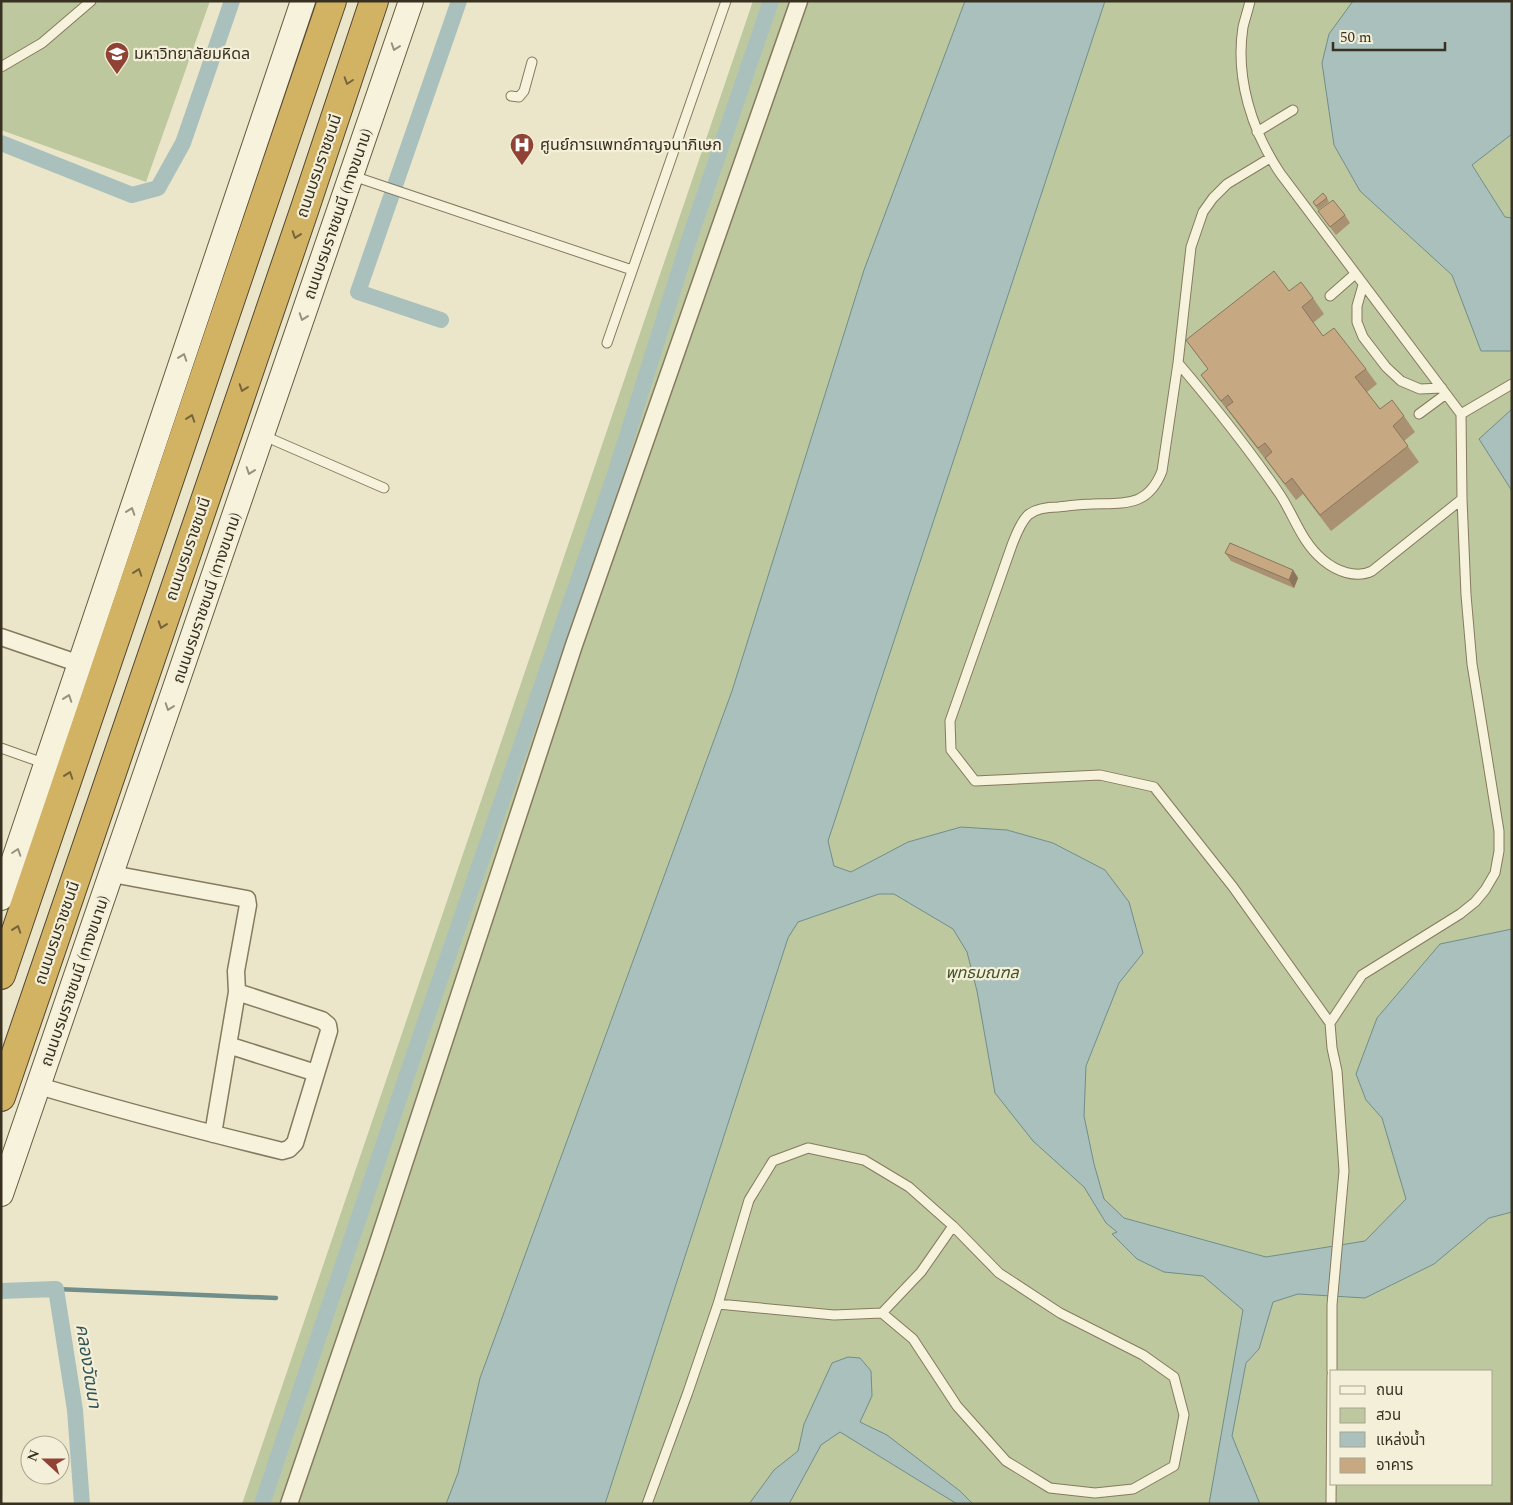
<svg xmlns="http://www.w3.org/2000/svg" width="1513" height="1505" font-family="Spectral,'Noto Sans Thai',serif">
<style>
.green{fill:#bdc89e;fill-rule:evenodd}
.water{fill:#a9c0bd;stroke:#718e8b}
.lines{fill:none;stroke-linecap:round;stroke-linejoin:round}
.stream{stroke:#718e8b;stroke-width:4.5}
.canal{stroke:#a9c0bd;stroke-width:16}
.lane-casing{stroke:#867a5f;stroke-width:11}
.street-casing{stroke:#867a5f;stroke-width:19}
.secondary-casing{stroke:#685b42;stroke-width:26}
.highway-casing{stroke:#544833;stroke-width:30}
.lane{stroke:#f6f2dc;stroke-width:9}
.street{stroke:#f6f2dc;stroke-width:16}
.secondary{stroke:#f6f2dc;stroke-width:24}
.highway{stroke:#d2b263;stroke-width:28}
.wall{fill:#aa9171}
.shaded-wall{fill:#8b765c}
.building{fill:#c6a983;stroke:#8b765c}
.oneway{stroke:#97917e}
.oneway2{stroke:#76643b}
.labels{text-anchor:middle;dominant-baseline:central;stroke-width:4.5;stroke-linejoin:round;paint-order:stroke}
.poi-label{font-size:16px;fill:#383021;stroke:#f3efd8;text-anchor:start}
.street-label{font-size:16px;fill:#383021;stroke:#f3efd8}
.park-label{font-size:16px;font-style:italic;fill:#42522a;stroke:#f3efd8}
.water-label{font-size:18px;font-style:italic;fill:#325356;stroke:#f3efd8}
</style>
<rect width="100%" height="100%" fill="#ebe6c9"/>
<path class="green" d="M1,1H210L146,182L1,130Z
M753,1H1512V1504H242ZM1332,1371H1492V1484H1332Z"/>
<path class="water" d="M965,1H1105L828,841L834,866L851,872L908,842L961,827L1007,830L1053,843L1105,870L1129,902L1143,953L1119,983L1086,1066L1084,1116L1094,1164L1104,1199L1124,1218L1266,1257L1365,1241L1406,1199L1382,1118L1366,1100L1356,1074L1377,1018L1440,944L1512,929V1212L1489,1218L1434,1264L1365,1298L1298,1294L1273,1302L1259,1349L1246,1363L1232,1436L1260,1504H1209L1243,1310L1203,1276L1164,1272L1137,1259L1112,1234L1117,1232L1106,1223L1084,1187L1033,1141L995,1093L977,991L967,952L953,929L894,894H879L798,922L788,938L605,1504H446L458,1473L480,1378L732,691L864,270Z
M1353,1H1512V134L1472,165L1505,217L1512,218V351H1481L1452,275L1360,191L1334,145L1322,63L1329,34Z
M1512,409V491L1479,439Z
M848,1357L860,1358L871,1371L872,1396L860,1422L887,1435L960,1491L973,1504H957L840,1432L821,1445L789,1504H749L774,1470L798,1451L804,1424L832,1363Z"/>
<g class="lines">
<path class="stream" d="M56,1289L276,1298"/>
<path class="canal" d="M1,143L132,195L158,188L183,143L232,1
M441,320L358,292L459,1
M1,1291L56,1289L75,1410L82,1504
M262,1504L409,1069L614,477L689,240L771,1"/>
<defs>
<path id="lane" d="M1250,1C1248,10 1245,19 1243,27C1235,78 1252,131 1280,173L1461,414L1512,384
M1,67L42,43L91,1
M511,96L519,97L524,91L532,62
M1257,132L1293,110
M1270,158L1227,184L1213,198L1203,212L1191,247L1178,363C1213,404 1248,448 1279,493C1294,515 1301,542 1323,560C1336,571 1356,579 1372,571L1462,499
M353,176L632,270
M1363,285L1357,306V322L1363,337L1386,367L1401,381L1420,389L1442,388
M1330,296L1355,274
M607,343L726,1
M1178,363L1162,471C1148,507 1125,503 1092,504C1081,504 1069,506 1058,507C1048,507 1035,509 1028,515C1020,523 1016,535 1012,545L950,721L951,750L975,781L1100,775L1154,787L1233,887L1330,1023
M1419,414L1446,394
M262,435L384,488
M1,748L46,764
M882,1313L921,1272L953,1226
M1332,1371V1305L1344,1171L1337,1071L1332,1048L1330,1023L1362,975L1460,914L1475,902L1485,890L1495,873L1499,851V831L1472,664L1466,595L1462,499L1461,414
M647,1504L688,1392L718,1304L749,1200L773,1161L808,1148L864,1160L909,1187L953,1226L999,1273L1060,1313L1143,1355L1174,1377L1184,1415L1174,1466L1133,1489L1095,1493L1050,1488L1006,1461L957,1406L913,1339L882,1313L834,1315L718,1304
M1331,1504L1332,1375"/>
<path id="street" d="M1,637L80,664
M112,874L247,899L248,905L236,971L237,992L213,1134
M228,1045L316,1073
M39,1086C120,1110 200,1131 282,1151L289,1149L295,1143L329,1031L328,1025L322,1020L237,992
M289,1504L375,1252L574,645L799,1"/>
<path id="secondary" d="M1,898L303,1
M1,1194L411,1"/>
<path id="highway" d="M1,975L332,1
M1,1097L305,208L374,1"/>
</defs>
<use href="#lane" class="lane-casing"/>
<use href="#street" class="street-casing"/>
<use href="#secondary" class="secondary-casing"/>
<use href="#highway" class="highway-casing"/>
<use href="#lane" class="lane"/>
<use href="#street" class="street"/>
<use href="#secondary" class="secondary"/>
<use href="#highway" class="highway"/>
</g>
<path class="wall" d="M1327,198L1329,202L1318,210L1313,202Z
M1318,211L1345,215L1350,223L1336,235Z
M1289,291L1313,298L1324,314L1313,323L1323,336L1366,369L1377,384L1367,392L1380,409L1404,416L1415,432L1404,441L1419,462L1331,531L1303,494L1296,500L1269,464L1212,390L1201,375L1208,369L1186,340Z
M1225,553L1293,570L1298,578L1294,588L1231,561Z"/>
<path class="shaded-wall" d="M1293,570L1298,578L1294,588L1289,580Z"/>
<path class="building" d="M1323,193L1327,198L1316,206L1313,202Z
M1333,200L1345,215L1330,227L1318,211Z
M1274,271L1289,291L1301,282L1313,298L1302,307L1323,336L1334,328L1366,369L1355,377L1380,409L1392,400L1404,416L1393,426L1408,446L1320,515L1292,478L1285,484L1265,458L1272,452L1265,443L1258,448L1226,407L1233,402L1228,395L1221,401L1201,375L1208,369L1186,340Z
M1230,543L1293,570L1289,580L1225,553Z"/>
<defs><path id="oneway-chevron" d="M-2-3.5L2.5 0L-2 3.5" fill="none" stroke-width="1.6" stroke-linecap="round" stroke-linejoin="round" transform="scale(1.25)"/></defs>
<g class="oneway">
<use href="#oneway-chevron" transform="translate(395 47) rotate(109)"/>
<use href="#oneway-chevron" transform="translate(303 317) rotate(109)"/>
<use href="#oneway-chevron" transform="translate(183 357) rotate(-71)"/>
<use href="#oneway-chevron" transform="translate(250 471) rotate(109)"/>
<use href="#oneway-chevron" transform="translate(131 511) rotate(-71)"/>
<use href="#oneway-chevron" transform="translate(68 698) rotate(-71)"/>
<use href="#oneway-chevron" transform="translate(169 707) rotate(109)"/>
<use href="#oneway-chevron" transform="translate(17 852) rotate(-72)"/>
</g>
<g class="oneway2">
<use href="#oneway-chevron" transform="translate(348 81) rotate(108)"/>
<use href="#oneway-chevron" transform="translate(296 235) rotate(109)"/>
<use href="#oneway-chevron" transform="translate(243 388) rotate(109)"/>
<use href="#oneway-chevron" transform="translate(191 418) rotate(-71)"/>
<use href="#oneway-chevron" transform="translate(138 572) rotate(-71)"/>
<use href="#oneway-chevron" transform="translate(162 625) rotate(109)"/>
<use href="#oneway-chevron" transform="translate(69 775) rotate(-71)"/>
<use href="#oneway-chevron" transform="translate(17 929) rotate(-71)"/>
</g>
<defs>
<symbol id="university-pin" viewBox="-11 -11 22 30"><path d="M0 17L-7.5 6A9.5 9.5 0 1 1 7.5 6Z" fill="#904235" stroke="#f3efd8"/><path d="M0-5L7-2L0 1L-7-2ZM-4 1L0 2.5L4 1V4Q0 6-4 4Z" fill="#fff"/></symbol>
<symbol id="hospital-pin" viewBox="-11 -11 22 30"><path d="M0 17L-7.5 6A9.5 9.5 0 1 1 7.5 6Z" fill="#904235" stroke="#f3efd8"/><path d="M-5-5h3v3.5h4V-5h3V5h-3V1.5h-4V5h-3Z" fill="#fff"/></symbol>
</defs>
<g fill-rule="evenodd">
<use href="#university-pin" x="103" y="40" width="28" height="38"/>
<use href="#hospital-pin" x="508" y="131" width="28" height="38"/>
</g>
<g class="labels">
<g class="poi-label">
<text x="134" y="54">มหาวิทยาลัยมหิดล</text>
<text x="540" y="145">ศูนย์การแพทย์กาญจนาภิเษก</text>
</g>
<g class="street-label">
<text transform="translate(319 166) rotate(-71)">ถนนบรมราชชนนี</text>
<text transform="translate(338 214) rotate(-71)">ถนนบรมราชชนนี (ทางขนาน)</text>
<text transform="translate(188 549) rotate(-71)">ถนนบรมราชชนนี</text>
<text transform="translate(207 598) rotate(-71)">ถนนบรมราชชนนี (ทางขนาน)</text>
<text transform="translate(57 933) rotate(-71)">ถนนบรมราชชนนี</text>
<text transform="translate(75 981) rotate(-71)">ถนนบรมราชชนนี (ทางขนาน)</text>
</g>
<g class="park-label">
<text x="982" y="973">พุทธมณฑล</text>
</g>
<g class="water-label">
<text transform="translate(88 1366) rotate(81)">คลองวัฒนา</text>
</g>
</g>
<rect width="1513" height="1505" fill="none" stroke="#383021" stroke-width="5"/>
<rect x="1330" y="1370" width="162" height="115" fill="#f3efd8" stroke="#a8a38f"/>
<rect x="1340" y="1386" width="25" height="8" fill="#f6f2dc" stroke="#a8a38f"/>
<text x="1376" y="1395" font-size="15" fill="#383021">ถนน</text>
<rect x="1340" y="1408" width="25" height="15" fill="#bdc89e" stroke="#a8a38f"/>
<text x="1376" y="1420" font-size="15" fill="#383021">สวน</text>
<rect x="1340" y="1432" width="25" height="15" fill="#a9c0bd" stroke="#a8a38f"/>
<text x="1376" y="1445" font-size="15" fill="#383021">แหล่งน้ำ</text>
<rect x="1340" y="1458" width="25" height="15" fill="#c6a983" stroke="#a8a38f"/>
<text x="1376" y="1470" font-size="15" fill="#383021">อาคาร</text>
<g transform="translate(45 1460) rotate(291)"><circle r="24" fill="#f3efd8" stroke="#a8a38f"/>
<path d="M0-4L9 19L0 12L-9 19Z" fill="#904235"/>
<text y="-8" font-size="14" font-weight="bold" text-anchor="middle" fill="#383021">N</text>
</g>
<path d="M1333 42v8h112v-8" fill="none" stroke="#383021" stroke-width="2.5"/>
<text x="1340" y="42" font-size="15" fill="#383021" stroke="#f3efd8" stroke-width="4" paint-order="stroke">50 m</text>
</svg>
